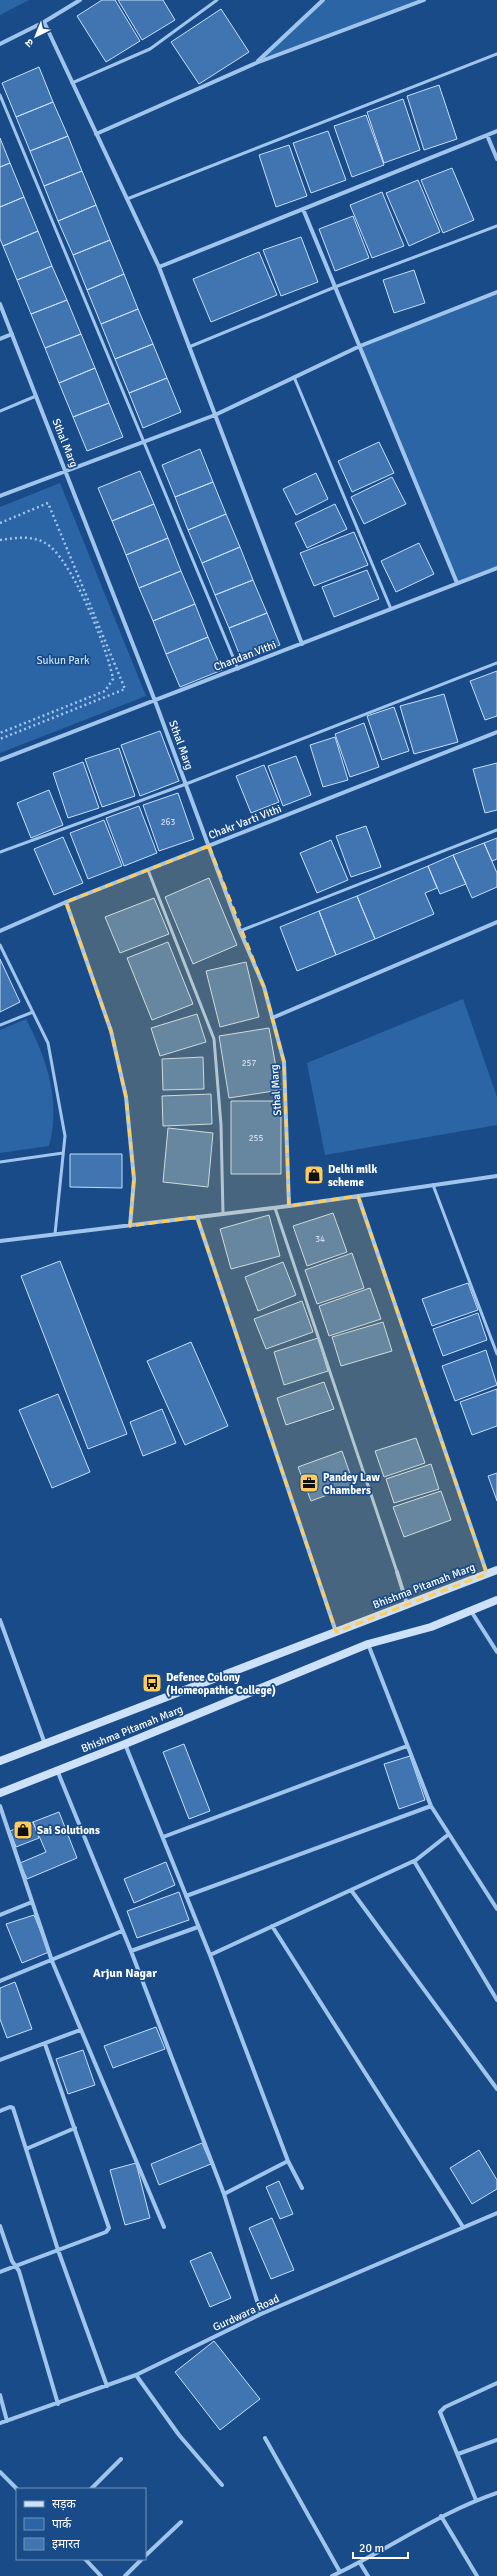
<svg xmlns="http://www.w3.org/2000/svg" width="497" height="2576" font-family="Signika,'Noto Sans Devanagari',sans-serif">
<style>
.green{fill:#2b65a6}
.building{fill:#4175b1;stroke:#c6def9}
.lines{fill:none;stroke-linecap:round;stroke-linejoin:round}
.path{stroke:#a0c5ed;stroke-width:2.5;stroke-dasharray:2 3;stroke-linecap:butt}
.service{stroke:#a0c5ed;stroke-width:3}
.minor{stroke:#a0c5ed;stroke-width:4}
.secondary{stroke:#cde1f9;stroke-width:8}
.marked{fill:#ffcc5c;fill-opacity:0.2;stroke:#ffcc5c;stroke-width:3;stroke-dasharray:8 5;stroke-linejoin:round}
.labels{text-anchor:middle;dominant-baseline:central;stroke-width:3.5;stroke-linejoin:round;paint-order:stroke}
.number-label{font-size:9px;fill:#d0dcec}
.street-label{font-size:11px;fill:#fff;stroke:#194b88}
.park-label{font-size:11px;fill:#c6def9;stroke:#194b88}
.poi-label{font-size:11px;font-weight:bold;fill:#fff;stroke:#194b88;text-anchor:start}
.neighbourhood-label{font-size:12px;font-weight:bold;fill:#fff;stroke:#194b88}
</style>
<rect width="100%" height="100%" fill="#194b88"/>
<path class="green" d="M0,0H29L0,15Z
M323,0H424L256,63Z
M497,292V568L457,583L360,346Z
M60,483L146,696L0,753V507Z
M463,999L497,1097V1125L325,1155L307,1063Z
M26,1019C47,1059 61,1101 49,1146L0,1153V1030Z"/>
<path class="building" d="M102,0H115L140,41L106,62L77,16Z
M118,0H163L175,20L142,40Z
M221,9L249,52L199,84L171,42Z
M39,67L53,102L16,117L2,83Z
M439,85L457,139L424,150L407,96Z
M403,99L420,150L384,163L367,112Z
M53,102L68,136L30,151L16,117Z
M366,115L384,165L352,177L334,126Z
M328,131L346,180L311,193L293,143Z
M68,136L82,171L44,186L30,151Z
M0,138L10,163L0,167Z
M289,145L307,196L276,207L259,155Z
M10,163L24,197L0,207V167Z
M452,168L474,220L443,233L421,180Z
M82,171L96,205L58,221L44,186Z
M418,180L440,232L409,246L386,193Z
M382,192L404,246L372,258L350,205Z
M24,197L38,231L3,246L0,239V207Z
M96,205L110,240L73,255L58,221Z
M353,216L369,258L335,271L319,229Z
M38,231L52,266L17,280L3,246Z
M301,237L318,282L281,296L263,250Z
M110,240L124,274L87,290L73,255Z
M259,252L277,295L211,322L193,279Z
M52,266L67,300L31,314L17,280Z
M414,270L425,303L394,313L383,280Z
M124,274L138,309L101,324L87,290Z
M67,300L81,334L45,348L31,314Z
M138,309L153,344L115,359L101,324Z
M81,334L95,368L59,383L45,348Z
M153,344L167,378L129,393L115,359Z
M95,368L109,403L73,417L59,383Z
M167,378L181,412L143,428L129,393Z
M109,403L123,437L87,451L73,417Z
M379,442L394,473L352,492L338,461Z
M200,449L213,482L175,497L162,465Z
M140,471L154,504L112,521L98,488Z
M316,473L328,499L296,515L283,489Z
M392,477L406,504L364,524L351,497Z
M213,482L226,514L188,530L175,497Z
M154,504L168,538L126,555L112,521Z
M335,504L347,529L307,548L295,523Z
M226,514L240,547L202,563L188,530Z
M354,532L368,565L314,586L300,553Z
M168,538L181,571L139,588L126,555Z
M419,543L434,574L396,592L381,561Z
M240,547L253,580L215,595L202,563Z
M367,570L379,599L334,617L322,587Z
M181,571L195,604L153,621L139,588Z
M253,580L267,613L229,628L215,595Z
M195,604L208,637L166,654L153,621Z
M267,613L280,645L242,661L229,628Z
M208,637L222,670L180,687L166,654Z
M497,671V716L485,720L470,681Z
M444,694L458,742L414,754L400,706Z
M394,707L409,751L382,760L367,716Z
M364,723L379,767L350,777L335,734Z
M160,731L179,781L140,796L121,745Z
M335,737L348,780L323,787L310,745Z
M119,748L135,796L102,807L85,759Z
M296,756L311,795L283,806L268,766Z
M83,762L99,808L68,818L53,773Z
M497,763V810L485,813L473,769Z
M264,765L279,802L251,813L236,776Z
M49,790L63,825L31,838L17,803Z
M178,793L194,839L159,851L143,805Z
M139,806L157,853L124,866L106,818Z
M104,820L122,866L88,879L70,833Z
M366,826L381,867L351,877L336,836Z
M63,837L83,883L54,895L34,849Z
M497,838V859L492,861L484,843Z
M331,840L348,880L317,893L300,853Z
M484,843L497,873V887L472,898L453,855Z
M453,855L466,884L440,894L428,866Z
M428,866L437,888L425,893L434,914L375,939L357,896Z
M209,878L237,945L193,964L165,897Z
M357,896L375,939L336,955L319,911Z
M154,898L169,934L120,953L105,917Z
M319,911L336,955L297,971L280,927Z
M168,942L193,1004L152,1020L127,958Z
M0,959L20,1002L0,1012Z
M246,962L259,1017L220,1027L206,971Z
M197,1014L206,1042L160,1056L151,1028Z
M269,1028L280,1090L229,1098L219,1036Z
M203,1057L204,1089L163,1090L162,1059Z
M211,1094L212,1124L163,1126L162,1096Z
M231,1101H281V1174H231Z
M168,1128L213,1133L208,1187L163,1182Z
M70,1154H122V1188L70,1187Z
M333,1213L347,1252L307,1266L293,1226Z
M269,1215L280,1256L231,1269L220,1229Z
M352,1253L364,1288L317,1304L305,1270Z
M60,1261L127,1434L88,1449L21,1276Z
M283,1262L296,1295L258,1311L245,1277Z
M468,1283L478,1310L432,1326L422,1299Z
M370,1288L381,1319L329,1336L319,1306Z
M302,1301L313,1332L266,1349L254,1319Z
M478,1313L487,1340L443,1356L433,1329Z
M383,1322L392,1351L341,1366L332,1337Z
M318,1338L328,1371L284,1385L274,1352Z
M191,1342L228,1426L185,1445L147,1361Z
M486,1350L497,1385L455,1401L442,1366Z
M324,1382L334,1409L286,1425L277,1398Z
M497,1389V1426L472,1435L460,1402Z
M58,1394L90,1472L52,1488L19,1410Z
M162,1409L176,1443L143,1456L130,1422Z
M416,1438L425,1463L384,1477L375,1451Z
M342,1451L354,1485L311,1501L298,1467Z
M431,1464L439,1489L394,1503L386,1479Z
M497,1473V1501L488,1476Z
M441,1491L451,1520L404,1537L393,1507Z
M184,1744L210,1811L189,1819L163,1752Z
M410,1756L425,1800L399,1809L384,1764Z
M59,1812L77,1858L27,1879L20,1863L46,1852L33,1822Z
M33,1822L39,1838L16,1847L10,1831Z
M166,1862L175,1885L134,1903L124,1879Z
M179,1892L189,1920L137,1938L127,1911Z
M34,1915L49,1952L22,1963L6,1924Z
M15,1982L32,2029L7,2038L0,2019V1988Z
M156,2027L165,2049L113,2068L104,2046Z
M83,2050L95,2085L68,2094L56,2059Z
M202,2143L211,2164L159,2185L151,2164Z
M479,2150L497,2180V2189L472,2204L450,2168Z
M136,2163L150,2218L125,2225L110,2170Z
M279,2181L293,2214L280,2219L266,2187Z
M272,2218L294,2270L271,2279L249,2228Z
M211,2252L231,2298L210,2307L190,2261Z
M214,2341L260,2399L220,2430L175,2372Z"/>
<g class="lines">
<path class="path" d="M0,523L48,503L125,689L0,739
M0,540C16,538 31,535 45,543C71,556 108,650 113,679L105,691L0,733"/>
<path class="service" d="M72,83L150,49L217,0
M0,95L238,669
M127,199L497,54
M189,347L335,287L497,226
M294,377L391,609
M0,411L36,396
M0,852L186,784L497,663
M148,870L214,1039L221,1125L223,1214
M240,931L497,830
M0,945L48,1043L65,1136L55,1234
M0,1025L33,1012
M0,1162L63,1153
M433,1185L497,1354
M275,1208L397,1572"/>
<path class="minor" d="M44,22L159,267L302,644
M0,44L44,22L80,0
M258,61L323,0
M96,134L256,63L424,0
M487,135L497,159
M303,209L457,583
M159,267L497,131
M0,304L155,701L240,931L264,987L284,1062L289,1206
M0,339L12,334
M0,496L215,415L360,346L497,292
M0,760L497,568
M66,902L111,1031L126,1097L134,1179L130,1226
M0,931L66,902L497,732
M272,1018L497,922
M358,1196L487,1574
M197,1217L336,1632
M0,1241L289,1206L497,1176
M397,1572L407,1604
M471,1611L497,1652
M0,1620L45,1744
M368,1644L431,1806L497,1909
M125,1744L210,1955L288,2161L302,2188
M57,1770L131,1951L224,2194L261,2314
M0,1806L52,1961L164,2227
M163,1837L407,1746
M414,1861L497,2000
M351,1890L497,2089
M186,1896L431,1806
M0,1915L32,1902
M272,1926L463,2227
M131,1951L198,1927
M210,1955L416,1860L449,1834
M0,1981L122,1931
M0,2060L80,2030
M0,2111L10,2107L13,2108L58,2250L107,2386
M26,2149L75,2128
M224,2194L288,2161
M0,2226L12,2261L19,2271L58,2404
M0,2272L106,2232L109,2228L45,2044
M136,2375L179,2435L222,2485
M0,2395L7,2421
M0,2423L136,2375L261,2314L497,2213
M265,2438L340,2572
M458,2454L497,2440
M0,2472L17,2489
M91,2489L121,2459
M476,2500L440,2412L445,2407L497,2383
M441,2516L477,2576
M145,2556L181,2522
M85,2559L101,2576
M360,2563L368,2576
M125,2576L142,2559
M332,2576C388,2550 438,2513 497,2493"/>
<path class="secondary" d="M0,1761L497,1570
M0,1793L125,1744L368,1644L431,1627L497,1600"/>
</g>
<path class="marked" d="M209,846L264,987L284,1062L289,1206L358,1196L487,1574L336,1632L197,1217L130,1226L134,1179L126,1097L111,1031L66,902Z"/>
<defs>
<symbol id="shop-square" viewBox="-11 -11 22 22"><rect x="-9" y="-9" width="18" height="18" rx="4" fill="#ffcc5c" stroke="#194b88"/><path d="M-5-2.5h2.3a2.7 3.5 0 0 1 5.4 0H5L5.5 6h-11ZM-1.5-2.5h3a1.5 2.3 0 0 0-3 0Z" fill="#111"/></symbol>
<symbol id="office-square" viewBox="-11 -11 22 22"><rect x="-9" y="-9" width="18" height="18" rx="4" fill="#ffcc5c" stroke="#194b88"/><path d="M-6-3h4V-5.5h4V-3h4V5H-6ZM-1-4.5V-3h2v-1.5ZM-6 0V1H6V0Z" fill="#111"/></symbol>
<symbol id="bus-square" viewBox="-11 -11 22 22"><rect x="-9" y="-9" width="18" height="18" rx="4" fill="#ffcc5c" stroke="#194b88"/><path d="M-5-6H5V4H4V6H2V4H-2V6H-4V4H-5ZM-3.5-4V0h7V-4ZM-3.5 1.2v1.5H-2V1.2ZM2 1.2v1.5H3.5V1.2Z" fill="#111"/></symbol>
</defs>
<g fill-rule="evenodd">
<use href="#shop-square" x="303" y="1164" width="22" height="22"/>
<use href="#office-square" x="298" y="1472" width="22" height="22"/>
<use href="#bus-square" x="141" y="1672" width="22" height="22"/>
<use href="#shop-square" x="12" y="1819" width="22" height="22"/>
</g>
<g class="labels">
<g class="number-label">
<text x="168" y="822">263</text>
<text x="249" y="1063">257</text>
<text x="256" y="1138">255</text>
<text x="320" y="1239">34</text>
</g>
<g class="street-label">
<text transform="translate(65 443) rotate(68)">Sthal Marg</text>
<text transform="translate(245 656) rotate(-21)">Chandan Vithi</text>
<text transform="translate(181 745) rotate(70)">Sthal Marg</text>
<text transform="translate(245 822) rotate(-21)">Chakr Varti Vithi</text>
<text transform="translate(276 1090) rotate(-94)">Sthal Marg</text>
<text transform="translate(424 1586) rotate(-21)">Bhishma Pitamah Marg</text>
<text transform="translate(132 1729) rotate(-22)">Bhishma Pitamah Marg</text>
<text transform="translate(246 2313) rotate(-25)">Gurdwara Road</text>
</g>
<g class="park-label">
<text x="63" y="660">Sukun Park</text>
</g>
<g class="poi-label">
<text x="328" y="1169">Delhi milk<tspan x="328" dy="13">scheme</tspan></text>
<text x="323" y="1477">Pandey Law<tspan x="323" dy="13">Chambers</tspan></text>
<text x="166" y="1677">Defence Colony<tspan x="166" dy="13">(Homeopathic College)</tspan></text>
<text x="37" y="1830">Sai Solutions</text>
</g>
<g class="neighbourhood-label">
<text x="125" y="1973">Arjun Nagar</text>
</g>
</g>
<rect x="16" y="2488" width="130" height="72" fill="#194b88" stroke="#7593b8"/>
<rect x="24" y="2501" width="20" height="6" fill="#cde1f9" stroke="#7593b8"/>
<text x="52" y="2508" font-size="12" fill="#ffffff">सड़क</text>
<rect x="24" y="2518" width="20" height="12" fill="#2b65a6" stroke="#7593b8"/>
<text x="52" y="2528" font-size="12" fill="#ffffff">पार्क</text>
<rect x="24" y="2538" width="20" height="12" fill="#4175b1" stroke="#7593b8"/>
<text x="52" y="2548" font-size="12" fill="#ffffff">इमारत</text>
<g transform="translate(36 36) rotate(223)" stroke="#194b88" stroke-width="3" paint-order="stroke">
<path d="M0-3L7 15L0 10L-7 15Z" fill="#ffffff"/>
<text y="-6" font-size="11" font-weight="bold" text-anchor="middle" fill="#ffffff">उ</text>
</g>
<path d="M353 2552v6h55v-6" fill="none" stroke="#ffffff" stroke-width="2"/>
<text x="359" y="2552" font-size="12" fill="#ffffff" stroke="#194b88" stroke-width="3" paint-order="stroke">20 m</text>
</svg>
